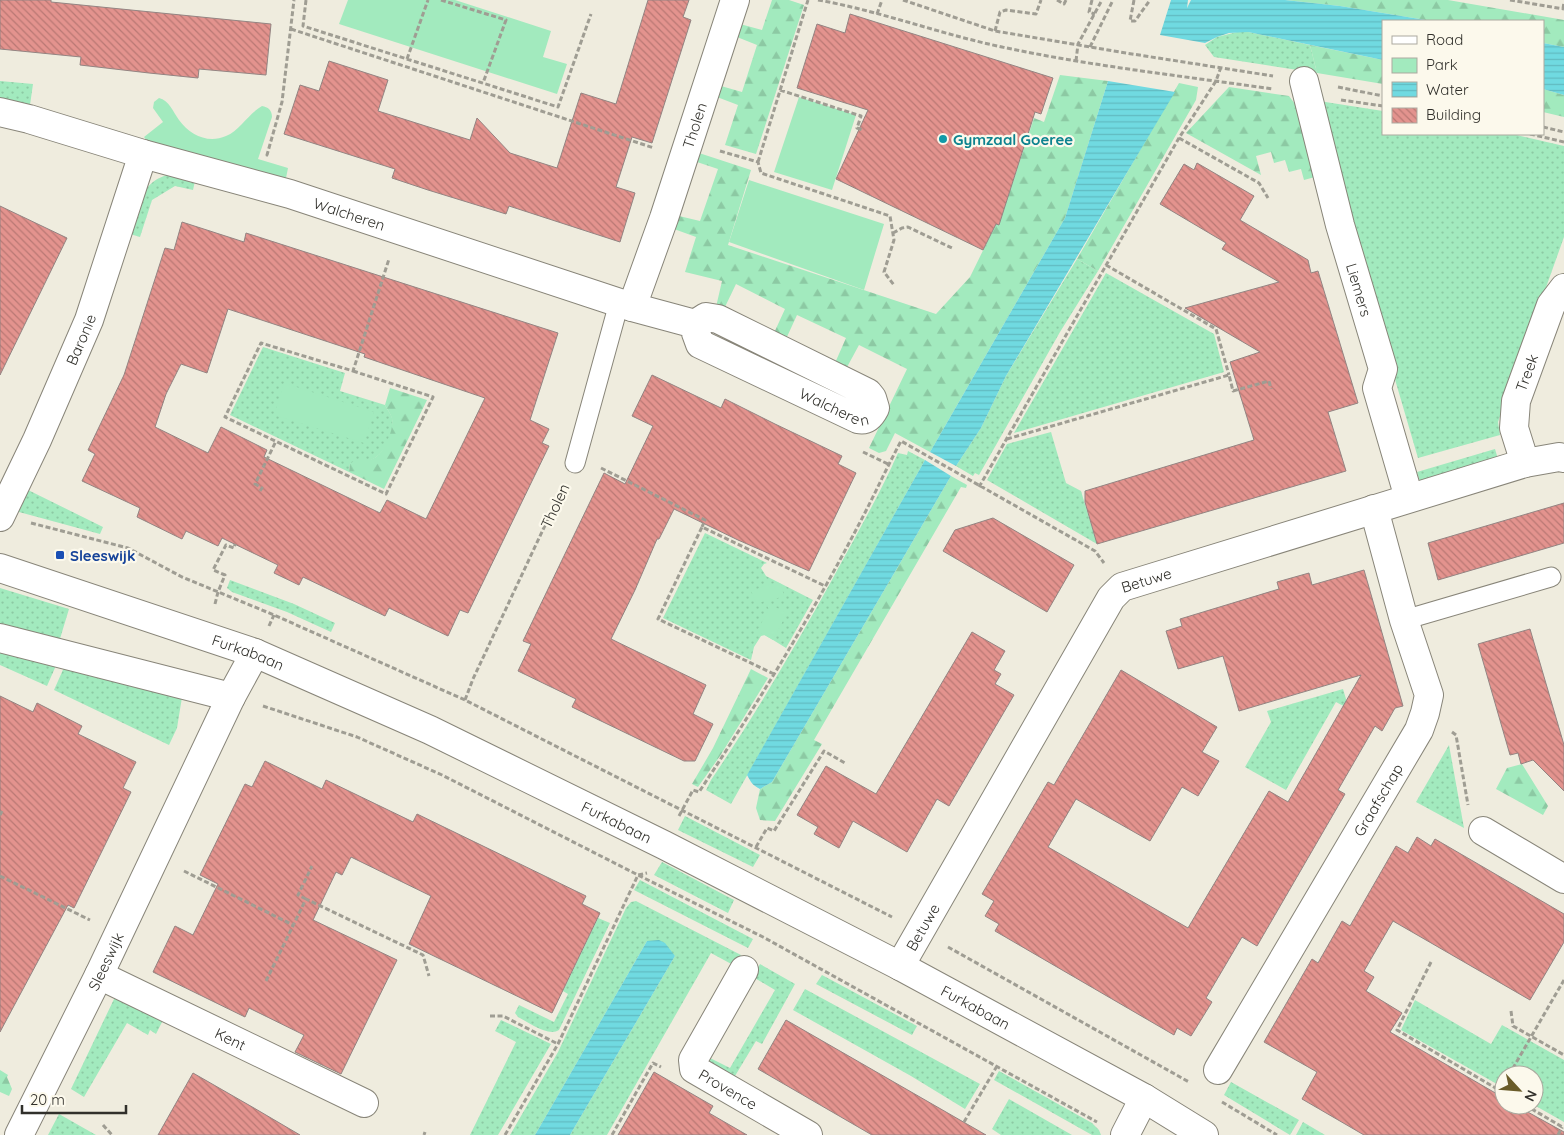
<svg xmlns="http://www.w3.org/2000/svg" width="1564" height="1135" font-family="Quicksand,sans-serif">
<style>
.grass{fill:url(#grass-dots)}
.forest{fill:url(#forest-firs)}
.green{fill:#a2eabe}
.water{fill:url(#water-rules)}
.building{fill:url(#building-back-hatch);stroke:#938482;fill-rule:evenodd}
.lines{fill:none;stroke-linecap:round;stroke-linejoin:round}
.service-casing{stroke:#888579;stroke-width:21}
.minor-casing{stroke:#888579;stroke-width:30}
.tertiary-casing{stroke:#888579;stroke-width:30}
.path{stroke:#9f9d93;stroke-width:3;stroke-dasharray:5 2.5;stroke-linecap:butt}
.service{stroke:#fff;stroke-width:19}
.minor{stroke:#fff;stroke-width:28}
.tertiary{stroke:#fff;stroke-width:28}
.culture-dot{fill:#0f9aa8;stroke:#fcf9ec;stroke-width:2}
.transit-dot{fill:#1a4fb4;stroke:#fcf9ec;stroke-width:2}
.labels{text-anchor:middle;dominant-baseline:central;stroke-width:4.5;stroke-linejoin:round;paint-order:stroke}
.street-label{font-size:15px;fill:#31302b;stroke:#fcf9ec}
.culture-label{font-size:15px;font-weight:bold;fill:#0d838f;stroke:#fcf9ec;text-anchor:start}
.transit-label{font-size:15px;font-weight:bold;fill:#164399;stroke:#fcf9ec;text-anchor:start}
</style>
<defs>
<pattern id="grass-dots" width="8" height="8" patternUnits="userSpaceOnUse" patternTransform="scale(1.25)"><rect width="8" height="8" fill="#a2eabe"/><path d="M2 2h.1M6 6h.1" fill="none" stroke="#8cc9a3" stroke-width="1.8" stroke-linecap="round"/></pattern>
<pattern id="forest-firs" width="22" height="20" patternUnits="userSpaceOnUse" patternTransform="scale(1.25)"><rect width="22" height="20" fill="#a2eabe"/><path d="M5 1l3.5 6h-7zM16 11l3.5 6h-7z" fill="#8cc9a3"/></pattern>
<pattern id="water-rules" width="6" height="5" patternUnits="userSpaceOnUse" patternTransform="scale(1.25)"><rect width="6" height="5" fill="#70dae1"/><path d="M0 2.5h6" fill="none" stroke="#61bbc1"/></pattern>
<pattern id="building-back-hatch" width="6" height="6" patternUnits="userSpaceOnUse" patternTransform="scale(1.25)"><rect width="6" height="6" fill="#e3938e"/><path d="M-1 5l2 2M0 0l6 6M5-1l2 2" fill="none" stroke="#b97874"/></pattern>
</defs>
<rect width="100%" height="100%" fill="#efecde"/>
<path class="grass" d="M1237,32H1248L1310,45L1317,73L1214,57L1205,45L1217,37Z
M0,81L33,84L30,105L28,108L0,100Z
M1319,101L1383,111V134H1512L1564,146V237L1498,422L1500,435L1418,458L1317,113Z
M167,175H177L195,181L193,190L175,186L152,200L140,237L130,234L144,192C150,183 157,178 167,175Z
M1077,259L1098,271L1060,332L979,475L975,473L973,476L956,466L981,428L1006,376Z
M1106,273L1214,334L1224,372L1014,433Z
M263,347L345,373L340,391L385,405C387,409 391,414 392,418C395,430 385,454 373,459C367,462 358,463 350,464L349,472L230,415Z
M1051,432L1066,483L1081,491L1097,544L987,480L1007,444Z
M1495,449L1498,459L1420,482L1417,472Z
M908,451L925,460L731,804L706,790L711,780C755,715 795,647 833,578C855,537 879,496 898,453L907,455Z
M26,489L103,527L100,534L19,512L20,501Z
M705,533L767,563L764,564L761,568L766,576L813,600L786,648L765,635L761,636L754,647L751,660L663,618Z
M230,580L294,604L335,623L331,632L287,612L232,592L227,588Z
M0,588L69,609L59,642L0,629Z
M0,648L58,661L47,686L0,665Z
M66,663L183,691L177,728L169,745L54,690Z
M1343,689L1349,709L1336,702L1286,790L1245,767L1271,722L1267,711Z
M1449,745L1464,828L1416,802Z
M685,816L760,855L753,867L678,830Z
M662,862L734,900L728,913L654,875Z
M640,880L753,939L748,948L634,890Z
M636,901L741,955L735,966L711,953L607,1135H570L675,956L647,941L535,1135H510L558,1052L626,908L631,902Z
M598,918L610,923L559,1030C549,1037 529,1023 518,1017L515,1013L519,1005L554,1022L568,994L563,991Z
M760,964L795,984L762,1044L756,1041L732,1081L707,1062L710,1058L730,1068L775,990L753,977Z
M822,975L917,1026L912,1035L816,984Z
M805,989L980,1084L965,1109L911,1076L793,1010Z
M115,997L163,1020L156,1034L150,1030L148,1035L127,1023L84,1097L71,1089Z
M1415,1000L1491,1044L1502,1025L1564,1060V1122L1534,1105V1075H1504V1088L1401,1030Z
M501,1020L551,1044L498,1135H470L516,1042L495,1031Z
M999,1071L1092,1123L1099,1130L1101,1135H1092L994,1080Z
M1231,1082L1299,1120L1290,1135L1224,1095Z
M1009,1099L1072,1135H1001L992,1129Z
M59,1114L96,1135H48Z
M1303,1122L1325,1135H1296Z"/>
<path class="forest" d="M772,0H789L804,5L756,154L725,145L738,105L717,97L721,86L742,92L757,45L737,37L740,24L762,30Z
M1285,0H1448L1564,20V47L1543,43V21H1432L1340,6Z
M1310,45L1383,60V84L1317,73Z
M1060,75L1108,81L1065,218L930,452L895,433L886,451L879,453L869,448L907,369L859,345L846,369L835,363L846,338L797,315L786,339L774,333L785,309L736,284L724,309L716,307L722,281L685,272L696,237L674,229L679,216L700,221L718,169L697,162L696,160L699,153L751,170L728,245L936,314L970,277L996,224H999L1034,118L1044,122Z
M1179,83L1198,87L1196,100L1098,271L1077,259Z
M1229,87L1289,96L1295,104L1315,177L1304,180L1301,169L1289,172L1285,160L1274,163L1271,152L1256,156L1261,175L1186,133Z
M1543,89L1564,95V117L1543,112Z
M390,388L427,400L384,489L349,472L350,464L355,460C375,462 380,457 388,439C391,433 393,425 392,419C391,414 387,409 385,405Z
M951,476L967,485L966,488L961,487L814,740L822,744L775,821L760,820L756,808L760,789L772,782Z
M751,669L768,678L720,756L698,787L692,784L713,748Z
M1522,764L1548,806L1543,815L1496,789L1507,768Z
M0,1070L8,1075L7,1077L12,1089L9,1096L0,1092Z"/>
<path class="green" d="M348,0H455L551,31L543,57L567,64L557,94L339,24Z
M799,97L856,115L832,190L774,172Z
M159,98C169,100 173,112 179,120C190,135 208,144 226,136C240,130 248,114 262,106C268,107 272,110 272,117L258,159L288,168L286,178L147,141L144,137L163,122L153,108L154,102Z
M749,180L884,224L864,290L729,242Z
M284,383L374,412L364,443L274,415Z
M777,582L781,584L784,596L769,601L771,605L787,613L773,640L757,631L769,609L764,601L757,604L751,591Z"/>
<path class="water" d="M1171,0H1188L1187,8L1191,0H1285L1340,6L1432,21H1383V60L1248,32L1229,33L1217,37L1205,43L1160,35Z
M1543,43L1564,47V95L1543,89Z
M1108,81L1175,92L1006,376L981,428L956,466L930,452L1065,218Z
M925,460L951,476L772,782L760,789C752,785 751,782 747,775Z
M659,940L665,943L675,956L570,1135H535L647,941Z"/>
<path class="building" d="M0,0H51V2L271,24L266,75L199,69L198,78L149,73L80,65L81,57L0,49Z
M648,0H689L683,17L691,20L652,143L632,137L616,187L635,193L620,242L509,206L506,214L428,190L392,178L395,169L284,134L300,85L319,91L329,61L388,80L378,111L470,140L477,118L510,153L557,168L581,93L616,104Z
M850,14L1053,78L1041,114L1035,112L999,225L996,224L983,250L836,179L868,110L797,88L817,24L845,33Z
M1197,163L1254,196L1240,220L1308,260L1311,273L1318,271L1358,403L1328,412L1346,471L1097,544L1085,502V491L1254,440L1230,362L1260,352L1185,308L1279,282L1222,249L1226,243L1160,204L1184,164L1194,170Z
M0,206L67,238L0,375Z
M182,222L244,242L246,233L558,333L530,420L549,429L542,443L549,446L468,613L460,610L448,636L389,608L385,616L303,577L299,585L274,573L278,565L222,538L218,546L186,531L182,539L137,517L140,508L82,481L95,454L88,450L124,375L165,248L174,250ZM228,309L365,354L364,357L485,398L426,519L387,500L380,513L264,457L267,450L221,427L208,453L155,427L166,394L181,364L207,373Z
M652,375L721,408L725,399L775,424L842,456L838,464L856,473L809,571L738,540L674,509L659,539H657L635,590L611,639L706,685L693,714L713,724L695,761H684L572,707L576,699L518,671L531,644L523,641L604,473L625,484L653,426L632,416Z
M1564,503V543L1438,580L1428,543Z
M993,518L1074,565L1047,612L943,551L955,530Z
M1364,570L1403,706L1395,708L1382,731L1375,726L1338,790L1345,794L1257,946L1242,937L1206,998L1212,1002L1191,1036L1177,1028L1174,1035L995,931L999,924L985,916L994,901L982,894L1048,782L1054,785L1121,670L1217,727L1202,752L1219,761L1198,796L1182,787L1150,841L1076,799L1048,847L1188,928L1269,791L1288,802L1361,675L1239,711L1223,656L1178,669L1166,631L1182,626L1180,619L1279,589L1277,582L1309,573L1312,585Z
M1530,629L1564,745V791L1533,760L1521,764L1518,753L1510,755L1478,644Z
M972,632L1005,651L994,670L1001,674L995,684L1014,695L949,806L937,799L907,852L853,821L839,848L814,834L818,827L797,815L826,766L876,794Z
M0,696L33,712L37,703L82,726L78,734L136,762L123,788L131,792L74,908L68,905L0,1032Z
M265,761L322,789L326,780L413,822L417,814L586,896L582,904L600,913L552,1013L409,944L431,896L351,857L342,875L336,872L313,920L397,960L341,1074L295,1052L304,1035L249,1008L245,1017L153,972L175,926L193,935L218,884L200,875L245,784L252,787Z
M1417,837L1431,846L1435,839L1564,914V942L1530,1000L1393,921L1364,971L1374,977L1366,991L1402,1013L1390,1032L1504,1098V1105H1515L1564,1132V1135H1364L1302,1099L1317,1072L1264,1042L1312,959L1318,963L1342,921L1350,926L1396,846L1408,853Z
M786,1020L986,1135H872L758,1069Z
M654,1072L713,1106L709,1113L747,1135H618Z
M193,1073L254,1108L300,1135H158Z"/>
<g class="lines">
<defs>
<path id="service" d="M575,463L619,303
M1404,620L1551,577"/>
<g id="minor">
<path id="s1" d="M1304,81L1340,225L1383,369L1377,388L1409,498"/>
<path id="s2" d="M0,112L29,119L143,154L290,194L632,307L695,324L696,333L700,344L858,419C867,421 871,416 875,408L872,398L868,393L718,319L706,317L695,324"/>
<path id="s3" d="M632,307L664,218L735,0"/>
<path id="s4" d="M1525,463L1514,428L1516,401L1551,305L1564,288"/>
<path id="s5" d="M0,517L37,440L89,320L143,154"/>
<path d="M0,638L231,697"/>
<path d="M1483,831L1564,879"/>
<path id="s6" d="M900,966L1111,598L1122,587L1525,463L1559,457L1564,458"/>
<path id="s7" d="M744,970L693,1060L694,1069L808,1135"/>
<path id="s8" d="M99,975L364,1103"/>
<path id="s9" d="M1218,1070L1419,730L1425,713L1429,695L1404,620L1374,509"/>
<path id="s10" d="M19,1135L99,975L231,697L255,653"/>
<path d="M1125,1135L1144,1098"/>
</g>
<g id="tertiary">
<path id="s11" d="M0,568L255,653L430,730L664,845L900,966L1144,1098L1204,1135"/>
</g>
</defs>
<use href="#service" class="service-casing"/>
<use href="#minor" class="minor-casing"/>
<use href="#tertiary" class="tertiary-casing"/>
<path class="path" d="M306,0L303,26L558,107L591,14
M441,0L506,20L483,83
M818,0C880,11 940,34 1002,47C1091,66 1182,76 1273,89
M903,0L995,31L1126,53L1273,76
M1057,0L1064,4L1066,0
M1092,0L1089,12L1095,14
M1134,0L1130,21H1135L1150,0
M1510,0L1564,9
M1563,9L1564,2
M877,14L882,0
M291,29L654,148
M995,31L1000,12L1006,10L1036,14L1041,0
M1090,47L1113,0
M407,59L428,0
M1076,61L1078,44L1102,0
M1338,87L1383,96
M780,90L861,116L857,128L863,130
M1341,100L1383,106
M1543,127L1564,132
M1530,134L1564,142
M1179,138L1259,183L1268,198
M720,151L758,162L761,173L890,216L894,240L884,272L894,285
M268,155H267L282,102L294,0
M758,162L808,0
M893,233L902,228L908,227L954,249
M1106,265L1216,329L1229,375
M353,371L433,397L386,494L225,417L261,343L353,371L389,259
M1007,439L1229,375L1233,391L1269,381L1271,389
M863,452L888,464
M601,468L705,520L702,527
M979,487L1179,138L1216,81L1221,67
M260,491L262,488L255,484L276,441
M31,523L128,548L182,577L274,615L465,700L892,917
M215,604L218,592L225,575L213,570L226,545L234,548L235,544
M269,626L274,615
M774,674L658,619L702,527L825,586
M465,700L473,679L563,487
M263,706L357,737L442,775L638,875L763,937L1097,1122
M1452,732L1456,735L1468,805
M0,815L2,811
M679,816L693,790L699,792C756,706 810,618 858,526C873,498 886,469 901,441L1095,551L1104,563
M756,847L767,828L774,831L824,751L845,763
M184,871L293,925
M0,876L90,920
M306,899L298,895L312,866
M948,947L1189,1082
M1431,962L1397,1030L1504,1093
M266,981L306,899L423,955L429,976
M1511,1011L1513,1026L1564,1055
M490,1016H503L558,1044
M1509,1075L1564,980
M1500,1090L1504,1083
M1222,1102L1277,1135
M1525,1105L1564,1128
M964,1122L997,1066
M103,1125L112,1135
M424,1135L425,1132
M505,1135L558,1044L638,875L647,873
M612,1135L653,1063L661,1067
M1558,1135L1562,1127"/>
<use href="#service" class="service"/>
<use href="#minor" class="minor"/>
<use href="#tertiary" class="tertiary"/>
</g>
<circle class="culture-dot" cx="943" cy="139" r="5"/>
<rect class="transit-dot" x="55" y="550" width="10" height="10" rx="2.5"/>
<g class="labels">
<g class="street-label">
<text stroke="none"><textPath href="#s3" startOffset="192">Tholen</textPath></text>
<text stroke="none"><textPath href="#s2" startOffset="364">Walcheren</textPath></text>
<text stroke="none"><textPath href="#s1" startOffset="216">Liemers</textPath></text>
<text stroke="none"><textPath href="#s5" startOffset="195">Baronie</textPath></text>
<text stroke="none"><textPath href="#s4" startOffset="94">Treek</textPath></text>
<text stroke="none"><textPath href="#s2" startOffset="896">Walcheren</textPath></text>
<text transform="translate(555 506) rotate(-65)">Tholen</text>
<text stroke="none"><textPath href="#s6" startOffset="465">Betuwe</textPath></text>
<text stroke="none"><textPath href="#s11" startOffset="262">Furkabaan</textPath></text>
<text stroke="none"><textPath href="#s9" startOffset="314">Graafschap</textPath></text>
<text stroke="none"><textPath href="#s11" startOffset="668">Furkabaan</textPath></text>
<text stroke="none"><textPath href="#s6" startOffset="45">Betuwe</textPath></text>
<text stroke="none"><textPath href="#s10" startOffset="194">Sleeswijk</textPath></text>
<text stroke="none"><textPath href="#s11" startOffset="1072">Furkabaan</textPath></text>
<text stroke="none"><textPath href="#s8" startOffset="146">Kent</textPath></text>
<text stroke="none"><textPath href="#s7" startOffset="152">Provence</textPath></text>
</g>
<g class="culture-label">
<text x="953" y="139">Gymzaal Goeree</text>
</g>
<g class="transit-label">
<text x="70" y="555">Sleeswijk</text>
</g>
</g>
<rect x="1382" y="20" width="162" height="115" fill="#fcf9ec" stroke="#aba99f"/>
<rect x="1392" y="36" width="25" height="8" fill="#ffffff" stroke="#aba99f"/>
<text x="1426" y="45" font-size="15" fill="#31302b">Road</text>
<rect x="1392" y="58" width="25" height="15" fill="#a2eabe" stroke="#aba99f"/>
<text x="1426" y="70" font-size="15" fill="#31302b">Park</text>
<rect x="1392" y="82" width="25" height="15" fill="url(#water-rules)" stroke="#aba99f"/>
<text x="1426" y="95" font-size="15" fill="#31302b">Water</text>
<rect x="1392" y="108" width="25" height="15" fill="url(#building-back-hatch)" stroke="#aba99f"/>
<text x="1426" y="120" font-size="15" fill="#31302b">Building</text>
<g transform="translate(1519 1090) rotate(116)"><circle r="24" fill="#fcf9ec" stroke="#aba99f"/>
<path d="M0-4L9 19L0 12L-9 19Z" fill="#6a5c29"/>
<text y="-8" font-size="14" font-weight="bold" text-anchor="middle" fill="#31302b">N</text>
</g>
<path d="M22 1105v8h104v-8" fill="none" stroke="#31302b" stroke-width="2.5"/>
<text x="30" y="1105" font-size="15" fill="#31302b" stroke="#fcf9ec" stroke-width="4" paint-order="stroke">20 m</text>
</svg>
